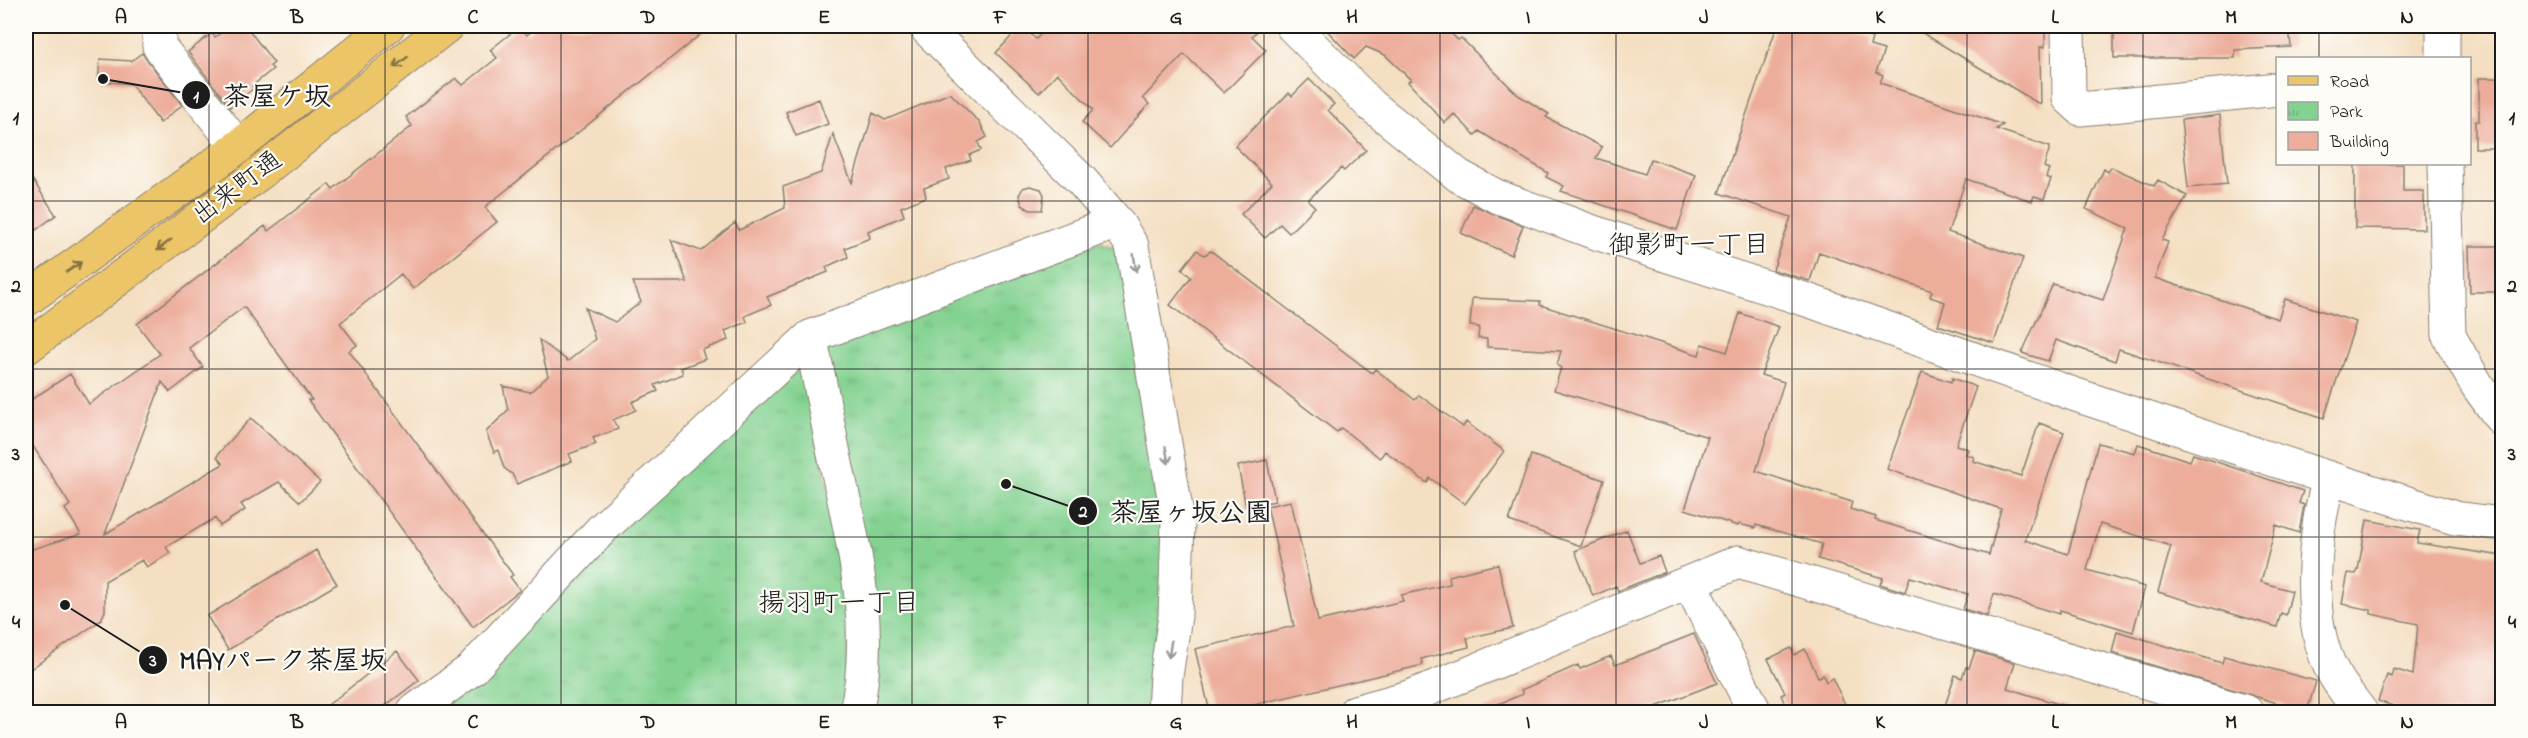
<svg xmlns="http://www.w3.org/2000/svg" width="2528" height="738" font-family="'Indie Flower','Klee One',sans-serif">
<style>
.park{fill:url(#park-tufts);stroke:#507756;stroke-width:1.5}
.building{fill:#edad9b}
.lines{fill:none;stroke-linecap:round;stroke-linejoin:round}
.minor-casing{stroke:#887e6f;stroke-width:35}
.major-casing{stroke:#887e6f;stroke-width:35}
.minor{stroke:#fff;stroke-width:33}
.major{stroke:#edc569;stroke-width:33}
.oneway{stroke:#847042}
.oneway2{stroke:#999}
.grid{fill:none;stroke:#1c1c1c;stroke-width:1.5;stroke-opacity:0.55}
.labels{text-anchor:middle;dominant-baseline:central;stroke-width:4.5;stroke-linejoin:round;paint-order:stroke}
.street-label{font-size:26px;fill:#1c1c1c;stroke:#fdfcf7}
.neighbourhood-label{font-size:27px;fill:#1c1c1c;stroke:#fdfcf7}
.leader{fill:none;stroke:#1c1c1c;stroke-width:2}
.callout-dot{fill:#1c1c1c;stroke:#fdfcf7;stroke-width:2}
.mark-label{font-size:18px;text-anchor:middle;font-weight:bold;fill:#fff}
.callout-label{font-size:27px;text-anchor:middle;font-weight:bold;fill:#1c1c1c;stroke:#fdfcf7;stroke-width:4.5;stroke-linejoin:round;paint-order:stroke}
.neatline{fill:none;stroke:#1c1c1c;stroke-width:2}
.grid-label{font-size:20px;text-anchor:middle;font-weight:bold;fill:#1c1c1c}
</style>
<defs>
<pattern id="park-tufts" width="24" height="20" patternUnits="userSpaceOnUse" patternTransform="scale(1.5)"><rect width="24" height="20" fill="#83d291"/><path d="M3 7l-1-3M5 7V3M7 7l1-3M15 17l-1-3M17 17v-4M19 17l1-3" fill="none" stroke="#71b47c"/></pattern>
</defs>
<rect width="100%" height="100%" fill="#fdfcf7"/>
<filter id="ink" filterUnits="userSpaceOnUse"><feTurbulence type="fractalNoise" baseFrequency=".0167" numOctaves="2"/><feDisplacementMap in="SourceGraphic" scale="12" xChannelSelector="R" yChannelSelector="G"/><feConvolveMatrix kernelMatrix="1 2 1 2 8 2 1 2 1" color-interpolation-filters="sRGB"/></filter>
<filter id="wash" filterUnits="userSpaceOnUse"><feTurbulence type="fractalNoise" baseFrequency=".008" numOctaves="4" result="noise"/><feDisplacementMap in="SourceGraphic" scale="24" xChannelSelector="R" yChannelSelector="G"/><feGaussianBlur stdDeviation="1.35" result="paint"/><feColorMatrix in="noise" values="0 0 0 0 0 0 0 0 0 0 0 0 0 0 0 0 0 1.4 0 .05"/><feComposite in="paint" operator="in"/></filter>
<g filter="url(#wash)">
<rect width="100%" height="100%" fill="#f4dfc2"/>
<path class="park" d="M1099,242L1120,250L1167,525V581L1145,712H868L825,351L833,337Z
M802,367L841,548L849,619L845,712H429C551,594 672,476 802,367Z"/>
<g id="blocks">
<path class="building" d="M230,26H246L274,63L270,66L273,69L252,86L254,88L230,107L188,52L212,33L215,37Z
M520,26L527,35L538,26H711L485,207L497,222L413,289L401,274L340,323L357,345L349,351L513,575L510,577L520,590L473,627L308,400H312L244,307L189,348L203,367L170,392L162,382L105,534L223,464L217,457L219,453L251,418L320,482L300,502L279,482L241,504L245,510L220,526L215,518L166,547L170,553L147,567L142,560L105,581V611L101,620L26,672V551L81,534L65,509L70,505L26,435V403L70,374L89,404L160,354L137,324L265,226L268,231L329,184L333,189L412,126L406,117L456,78L463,85L497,58L490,50Z
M1021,26L1036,39L1049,26H1262L1252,36L1266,50L1224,93L1184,54L1143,98L1149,104L1110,148L1082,122L1093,110L1057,73L1039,93L996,53Z
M1323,26H1443L1458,40L1461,38L1518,95L1549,114L1546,117L1602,147L1596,158L1645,174L1651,159L1696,175L1677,230L1561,191L1564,186L1546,177L1548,173L1479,131L1475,135L1454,114L1445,123L1408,82L1411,80L1385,55L1366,47L1354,59Z
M1777,26H1835L1872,38L1870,46L1884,50L1876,72L1883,75L1880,83L2003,125L1996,129L2050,147L2044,167L2049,169L2046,177L2051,179L2044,199L2034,196L2032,201L1966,179L1948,232L2023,258L1994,343L1938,325L1945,302L1930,297L1932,291L1819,252L1810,281L1773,270L1791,217L1719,193Z
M1911,26H2045V47H2040L2041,105Z
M2114,26H2289L2291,47L2235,50V58H2114Z
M142,53L182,105L160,123L131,84L98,81L100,59L131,61Z
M2479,78H2502V148H2475V121H2479Z
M1309,79L1334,104L1328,110L1366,150L1344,171L1341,168L1308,200L1315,207L1289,233L1280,224L1265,238L1241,214L1272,183L1235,146L1289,93L1292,96Z
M950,93L980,123L987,137L978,142L981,150L969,155L971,160L946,169L949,179L924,188L926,197L901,207L904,216L868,231L870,238L845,248L848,257L826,267L828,272L767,297L771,305L745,316L747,322L725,331L728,340L702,350L705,359L681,368L683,374L655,385L658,391L632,402L636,410L613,420L618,429L593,438L596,444L569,454L572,461L517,484L512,474L504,468L498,450L494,452L486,432L508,410L503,386L530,392L548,376L539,340L568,361L595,339L585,308L615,322L641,302L633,282H687L671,240L701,251L735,223L739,230L785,208L783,187L821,173L833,134L852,183L873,113L885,120Z
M819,99L828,124L796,136L786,112Z
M2220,115L2227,184L2188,188L2181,120Z
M2355,164H2403V191H2424V229L2355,228Z
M2111,167L2154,186L2158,180L2187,196L2162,240L2168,242L2155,278L2278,319L2285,299L2356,322L2324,418L2119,349L2115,361L2056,340L2048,361L2022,353L2053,284L2103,300L2128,228L2086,209L2104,169L2108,172Z
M26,170L56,215L36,230L26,215Z
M1030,186L1041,189L1044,195L1042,210H1030L1022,205L1019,195L1023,188Z
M1473,205L1523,226L1511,255L1461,233Z
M2469,246H2502V286H2496V292H2470Z
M1197,250L1204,255L1211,251L1372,373L1375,369L1415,400L1419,395L1463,427L1466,422L1504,451L1465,504L1430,478L1427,483L1385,451L1380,458L1341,428L1337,432L1170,305L1191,277L1182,269Z
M1472,298L1540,301V305L1699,355L1702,344L1727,352L1740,313L1779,327L1761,375L1784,382L1756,471L1852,502L1850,509L1876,517L1875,520L1989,555L2001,509L1887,469L1922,372L1951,382L1952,378L1976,387L1956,445L1968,449L1966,454L1974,457L1973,461L2021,476L2039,423L2064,432L2025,540L2068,554L2098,443L2135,453L2138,444L2190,461L2193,454L2303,491L2299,503L2304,505L2299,533L2276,525L2261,582L2292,591L2286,615L2281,613L2277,627L2158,592L2171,546L2100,524L2087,570L2145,587L2133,632L2060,610L2059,614L1994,594L1987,616L1963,609L1968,594L1910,577L1905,592L1880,584L1883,578L1818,559L1822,544L1756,525L1755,528L1739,524L1738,526L1685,509L1708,437L1554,390L1561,368L1557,365L1561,351L1487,347V339L1478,338L1479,327L1470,326Z
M1531,455L1604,480L1581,546L1509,521Z
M1267,460L1275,501L1246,507L1238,466Z
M1291,501L1318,621L1403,601L1401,595L1450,584L1449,576L1498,564L1513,628L1467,638L1469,647L1421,659L1423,665L1224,712H1210L1195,649L1294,626L1267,506Z
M2367,520L2420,530L2417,543L2502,556V712H2412L2378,701L2387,675L2392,677L2394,669L2413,675L2418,624L2371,614V610L2342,604L2348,573L2356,574L2358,570Z
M1627,530L1640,563L1659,556L1665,572L1618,591L1616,586L1593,596L1575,551Z
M316,550L337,584L228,650L207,616Z
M2117,631L2222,663L2224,656L2316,681L2307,712L2112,653Z
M1694,634L1717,683L1643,712H1478L1523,694L1521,690L1578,665L1580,669L1611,656L1615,665Z
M1791,648L1794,655L1805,649L1818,677L1823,675L1826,682L1832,678L1849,712H1789L1781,695L1785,693L1768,659Z
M397,651L419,680L377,712H319Z
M1975,651L2015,663L2007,688L2068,707L2067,712H1943L1955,675L1962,678L1966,667L1969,668Z"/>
</g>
</g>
<g filter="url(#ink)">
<use href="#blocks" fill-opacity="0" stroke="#887e6f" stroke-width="1.5"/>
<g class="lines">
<defs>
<path id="minor" d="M159,26V46L238,147
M939,26L928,30L1081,180L1117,222L1132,246L1178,521L1175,616L1166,676L1164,712
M1292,26L1371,105L1459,176L1496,196L1593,232L1810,301L2076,395L2329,478C2314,533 2304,622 2334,674C2342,688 2352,700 2361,712
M2068,26L2069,98L2081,109L2278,89
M2443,26V58
M2445,164L2449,336L2477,385L2502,420
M810,337C819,376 826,415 834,454C852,538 876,627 856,712
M2329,478L2455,518L2502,524
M1690,584L1755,712
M413,712L472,669L602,529L810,337L1117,222
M1355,712L1406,698L1467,674L1738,562L2247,712"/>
<path id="major" d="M26,300L238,147L388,26
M26,348L260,173L447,26"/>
</defs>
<use href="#minor" class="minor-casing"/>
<use href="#major" class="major-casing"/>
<use href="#minor" class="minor"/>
<use href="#major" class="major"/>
</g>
<defs><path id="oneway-shaft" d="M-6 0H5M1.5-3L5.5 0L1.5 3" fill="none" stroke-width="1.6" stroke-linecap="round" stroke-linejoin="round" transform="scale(1.5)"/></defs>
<g class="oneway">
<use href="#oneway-shaft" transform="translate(401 62) rotate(142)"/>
<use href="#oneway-shaft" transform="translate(164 245) rotate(143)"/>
<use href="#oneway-shaft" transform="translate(74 267) rotate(-35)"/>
</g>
<g class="oneway2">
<use href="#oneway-shaft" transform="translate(1135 263) rotate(81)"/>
<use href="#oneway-shaft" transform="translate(1167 455) rotate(80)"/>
<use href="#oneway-shaft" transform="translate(1170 649) rotate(99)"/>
</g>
</g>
<path class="grid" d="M209,26V712M385,26V712M561,26V712M736,26V712M912,26V712M1088,26V712M1264,26V712M1440,26V712M1616,26V712M1792,26V712M1967,26V712M2143,26V712M2319,26V58M2319,164V712M26,201H2502M26,369H2502M26,537H2502"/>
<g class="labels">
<g class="street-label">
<text transform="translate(238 189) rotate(-37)">出来町通</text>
</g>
<g class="neighbourhood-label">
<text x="1689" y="246">御影町一丁目</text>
<text x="839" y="604">揚羽町一丁目</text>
</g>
</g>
<path class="leader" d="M103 79L196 95M1006 484L1083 511M65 605L153 660"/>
<g class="callout-dot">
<circle cx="103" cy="79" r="6"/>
<circle cx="1006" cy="484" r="6"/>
<circle cx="65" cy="605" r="6"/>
<circle cx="196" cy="95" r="15"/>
<circle cx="1083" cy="511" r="15"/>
<circle cx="153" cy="660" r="15"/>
</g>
<g class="mark-label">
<text x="196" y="102">1</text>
<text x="1083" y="517">2</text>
<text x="153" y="666">3</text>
</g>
<g class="callout-label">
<text x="277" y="105">茶屋ケ坂</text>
<text x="1191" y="521">茶屋ヶ坂公園</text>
<text x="283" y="669">MAYパーク茶屋坂</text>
</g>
<rect width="2528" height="738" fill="none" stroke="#fdfcf7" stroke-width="66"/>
<rect x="2276" y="57" width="195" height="108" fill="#fdfcf7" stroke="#a3a29f" stroke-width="1.5"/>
<rect x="2288" y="76" width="30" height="9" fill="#edc569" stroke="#a3a29f" stroke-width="1.5"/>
<text x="2330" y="87" font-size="18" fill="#1c1c1c">Road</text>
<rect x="2288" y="102" width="30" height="18" fill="url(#park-tufts)" stroke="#a3a29f" stroke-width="1.5"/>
<text x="2330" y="117" font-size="18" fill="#1c1c1c">Park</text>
<rect x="2288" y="132" width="30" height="18" fill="#edad9b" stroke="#a3a29f" stroke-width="1.5"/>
<text x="2330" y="147" font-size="18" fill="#1c1c1c">Building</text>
<rect x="33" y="33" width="2462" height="672" class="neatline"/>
<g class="grid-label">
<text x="121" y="23">A</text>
<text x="297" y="23">B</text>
<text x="473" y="23">C</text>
<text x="648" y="23">D</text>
<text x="824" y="23">E</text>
<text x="1000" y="23">F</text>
<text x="1176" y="23">G</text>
<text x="1352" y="23">H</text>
<text x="1528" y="23">I</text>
<text x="1704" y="23">J</text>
<text x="1880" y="23">K</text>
<text x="2055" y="23">L</text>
<text x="2231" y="23">M</text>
<text x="2407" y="23">N</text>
<text x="16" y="124">1</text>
<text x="2512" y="124">1</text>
<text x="16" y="292">2</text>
<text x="2512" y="292">2</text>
<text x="16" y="460">3</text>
<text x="2512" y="460">3</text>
<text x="16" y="628">4</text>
<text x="2512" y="628">4</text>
<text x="121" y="728">A</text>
<text x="297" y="728">B</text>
<text x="473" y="728">C</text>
<text x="648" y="728">D</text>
<text x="824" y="728">E</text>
<text x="1000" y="728">F</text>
<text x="1176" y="728">G</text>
<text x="1352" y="728">H</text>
<text x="1528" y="728">I</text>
<text x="1704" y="728">J</text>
<text x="1880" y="728">K</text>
<text x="2055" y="728">L</text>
<text x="2231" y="728">M</text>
<text x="2407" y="728">N</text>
</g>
</svg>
